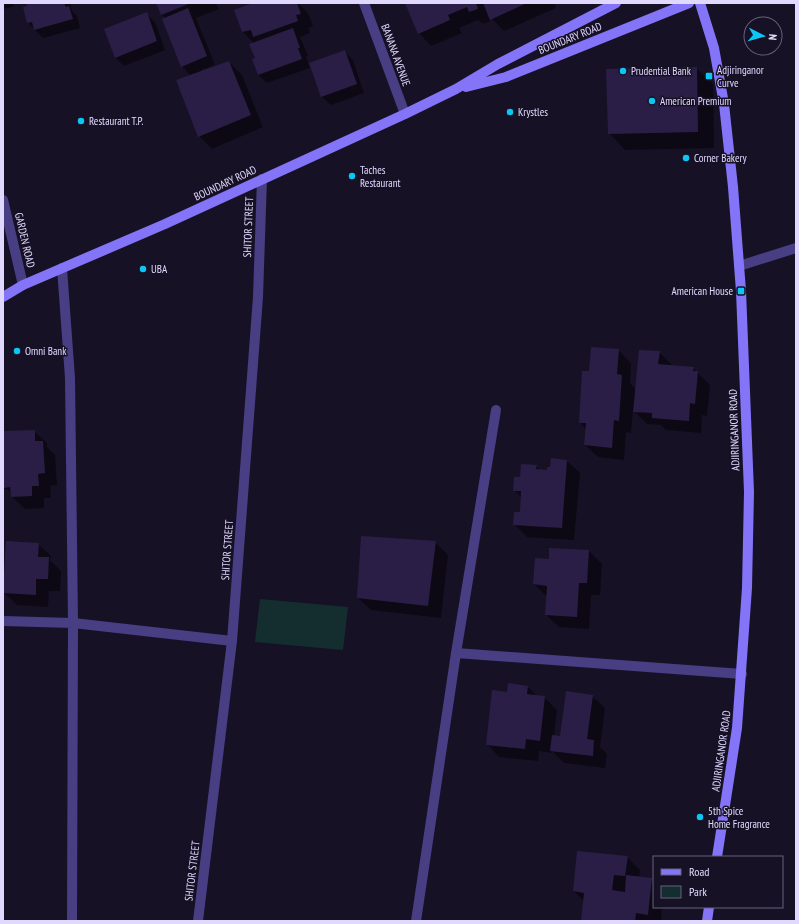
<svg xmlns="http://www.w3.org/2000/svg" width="799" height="924" font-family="'PT Sans Narrow',sans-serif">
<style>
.green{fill:#142e30}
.shadow{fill:#0007}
.building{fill:#2a1e46}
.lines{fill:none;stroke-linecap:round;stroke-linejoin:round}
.minor{stroke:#483e83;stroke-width:10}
.secondary{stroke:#8474f8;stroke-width:10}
.poi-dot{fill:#0ec6f3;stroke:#171126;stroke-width:1.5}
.labels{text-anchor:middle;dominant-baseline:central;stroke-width:3;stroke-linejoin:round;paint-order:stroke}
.street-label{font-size:11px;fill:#e0d8fd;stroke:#171126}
.poi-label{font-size:11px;fill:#e0d8fd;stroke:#171126;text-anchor:start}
</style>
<rect width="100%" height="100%" fill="#171126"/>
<path class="green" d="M260,599L348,607L343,650L255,642Z"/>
<path class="shadow" d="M3,3H13V7L3,9Z
M28,3H70L72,11L77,16L80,28L43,38L28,23L29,7Z
M157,3H216L219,9L196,18L215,65L201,70L202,72L229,62L242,75L263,127L212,149L199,136L191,76L182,66L166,18L162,15Z
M256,3H298L308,13L313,26L308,28L310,33L300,37L308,56L306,57L310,68L267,83L258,75L254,43L243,32L236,10Z
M407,3H554L556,8L504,31L488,15L490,21L483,24L478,20L459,28L462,33L431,46L419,33Z
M146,14L155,22L165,50L124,66L115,57Z
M344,51L353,60L364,93L331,105L322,97L311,63Z
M696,68L713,84L714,148L625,150L609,133Z
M618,350L631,363L630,383L636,390L659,352L672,365V366L693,368L710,385L707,416L702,415L701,433L666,430L661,425L647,424L633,410L631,433L626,432L624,460L598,457L585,445L586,429L580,423L590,372Z
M34,431L47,443V447L55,455L57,485L50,486L51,498H44V508L25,509L12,497V494L7,489L3,490V432Z
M567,461L580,473L574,540L527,537L514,524L520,513L522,498L514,490L521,478L536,466L541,471H548Z
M435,542L448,555L441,618L371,610L358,598Z
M38,544L51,556L50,560L61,571L60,591H49L48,607L17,605L4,593Z
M550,549L589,551L602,564L600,595H591L589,629L559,627L546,615L547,597L534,584L550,560Z
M528,687L538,697H544L557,710L554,736L561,737L592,696L605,708L600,747L607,754L605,768L564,763L552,751V753L539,751L538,761L499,757L487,744L508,693Z
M627,857L640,870L639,878L651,879L654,882V907H662L661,921H583L584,901L574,891Z"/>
<path class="building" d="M27,3H64L66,7L69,6L73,19L34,30L32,22L27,23L23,7L27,6Z
M156,3H191L161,15Z
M253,3H297L301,14L296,15L298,21L253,37L251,30L242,32L234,10Z
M405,3H476L478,9L469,12L467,7L448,15L450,20L418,34Z
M483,3H527L490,20Z
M188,8L207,56L181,67L162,19Z
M147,12L157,41L115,58L104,29Z
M293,28L300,48H298L302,59L258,75L252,59L255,58L249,44Z
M345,50L357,84L321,97L309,63Z
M229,61L251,115L198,137L176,80Z
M697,67L698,132L608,134L606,69Z
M591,347L619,349L617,374L622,375L619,421L614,420L612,448L584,445L586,423H579L582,371H589Z
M639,350L660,351L658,364L694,367L693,371H698L695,404L690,403L689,421L652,418V413L633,412Z
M35,430V441H43L45,473L38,474L39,486H32V496L11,497L10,487L4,488L3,431Z
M551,458L567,460L562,528L513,525L514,512H520L521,491H513L514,477H520L521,464L537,465L536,469L547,470V467H550Z
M361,536L436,541L428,606L357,598Z
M6,541L39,543L38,557H49L48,579H36V595L3,593Z
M549,548L589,550L587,583H579L577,617L545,615L547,586L533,584L535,558L549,559Z
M508,683L528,686L527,694L545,696L540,741L526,739L525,749L486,745L492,690L507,692Z
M566,691L593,695L587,739L594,740L593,756L550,751L552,735L560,736Z
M577,851L628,856L625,876L614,875L612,890L625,892L626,875L652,878L648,915L636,913L635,921H581L584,893L573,891Z"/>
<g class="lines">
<path class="minor" d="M364,3L405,114
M3,200L23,285
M739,266L796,248
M62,268L70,378L73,623L72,921
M3,621L73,623L232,641
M456,653L742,674
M198,921L232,641L258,297L262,179
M416,921L456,653L496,410"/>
<path class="secondary" d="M700,3L714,48L724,104L733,187L741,291L749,492L747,588L737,728L717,857
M466,87L506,77L689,3
M3,297L23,285L165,224L405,114L456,89L498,64L616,3
M707,921L709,907"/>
</g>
<g class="poi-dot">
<circle cx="623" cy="71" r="4"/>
<rect x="705" y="72" width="8" height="8" rx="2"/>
<circle cx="652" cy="101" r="4"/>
<circle cx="510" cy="112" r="4"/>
<circle cx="81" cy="121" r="4"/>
<circle cx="686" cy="158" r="4"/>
<circle cx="352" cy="176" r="4"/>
<circle cx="143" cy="269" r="4"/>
<rect x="737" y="287" width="8" height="8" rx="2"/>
<circle cx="17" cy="351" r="4"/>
<circle cx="700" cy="817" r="4"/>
</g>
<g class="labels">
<g class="street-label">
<text transform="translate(570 38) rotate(-22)">BOUNDARY ROAD</text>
<text transform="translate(396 55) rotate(70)">BANANA AVENUE</text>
<text transform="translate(225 183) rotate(-25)">BOUNDARY ROAD</text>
<text transform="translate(248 227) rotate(-88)">SHITOR STREET</text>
<text transform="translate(25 240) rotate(77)">GARDEN ROAD</text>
<text transform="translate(734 430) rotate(-92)">ADJIRINGANOR ROAD</text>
<text transform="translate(227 550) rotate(-86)">SHITOR STREET</text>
<text transform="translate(721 751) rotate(-82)">ADJIRINGANOR ROAD</text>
<text transform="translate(192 871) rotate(-83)">SHITOR STREET</text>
</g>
<g class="poi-label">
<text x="717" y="70">Adjiringanor<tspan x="717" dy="13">Curve</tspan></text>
<text x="631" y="71">Prudential Bank</text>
<text x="660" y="101">American Premium</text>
<text x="518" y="112">Krystles</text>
<text x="89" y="121">Restaurant T.P.</text>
<text x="694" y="158">Corner Bakery</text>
<text x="360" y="170">Taches<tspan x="360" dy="13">Restaurant</tspan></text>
<text x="151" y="269">UBA</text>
<text x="733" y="291" text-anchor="end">American House</text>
<text x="25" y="351">Omni Bank</text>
<text x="708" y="811">5th Spice<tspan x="708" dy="13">Home Fragrance</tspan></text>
</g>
</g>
<rect width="799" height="924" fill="none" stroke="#e0d8fd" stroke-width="8"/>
<rect x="653" y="856" width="130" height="52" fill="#171126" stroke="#67617c"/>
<rect x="661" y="869" width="20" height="6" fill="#8474f8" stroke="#67617c"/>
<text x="689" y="876" font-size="12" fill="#e0d8fd">Road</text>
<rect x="661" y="886" width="20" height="12" fill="#142e30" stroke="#67617c"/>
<text x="689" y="896" font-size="12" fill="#e0d8fd">Park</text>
<g transform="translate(763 36) rotate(96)"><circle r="19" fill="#171126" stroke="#67617c"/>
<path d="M0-3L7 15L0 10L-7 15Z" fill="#0ec6f3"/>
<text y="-6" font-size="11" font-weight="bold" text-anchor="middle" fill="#e0d8fd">N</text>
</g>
</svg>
